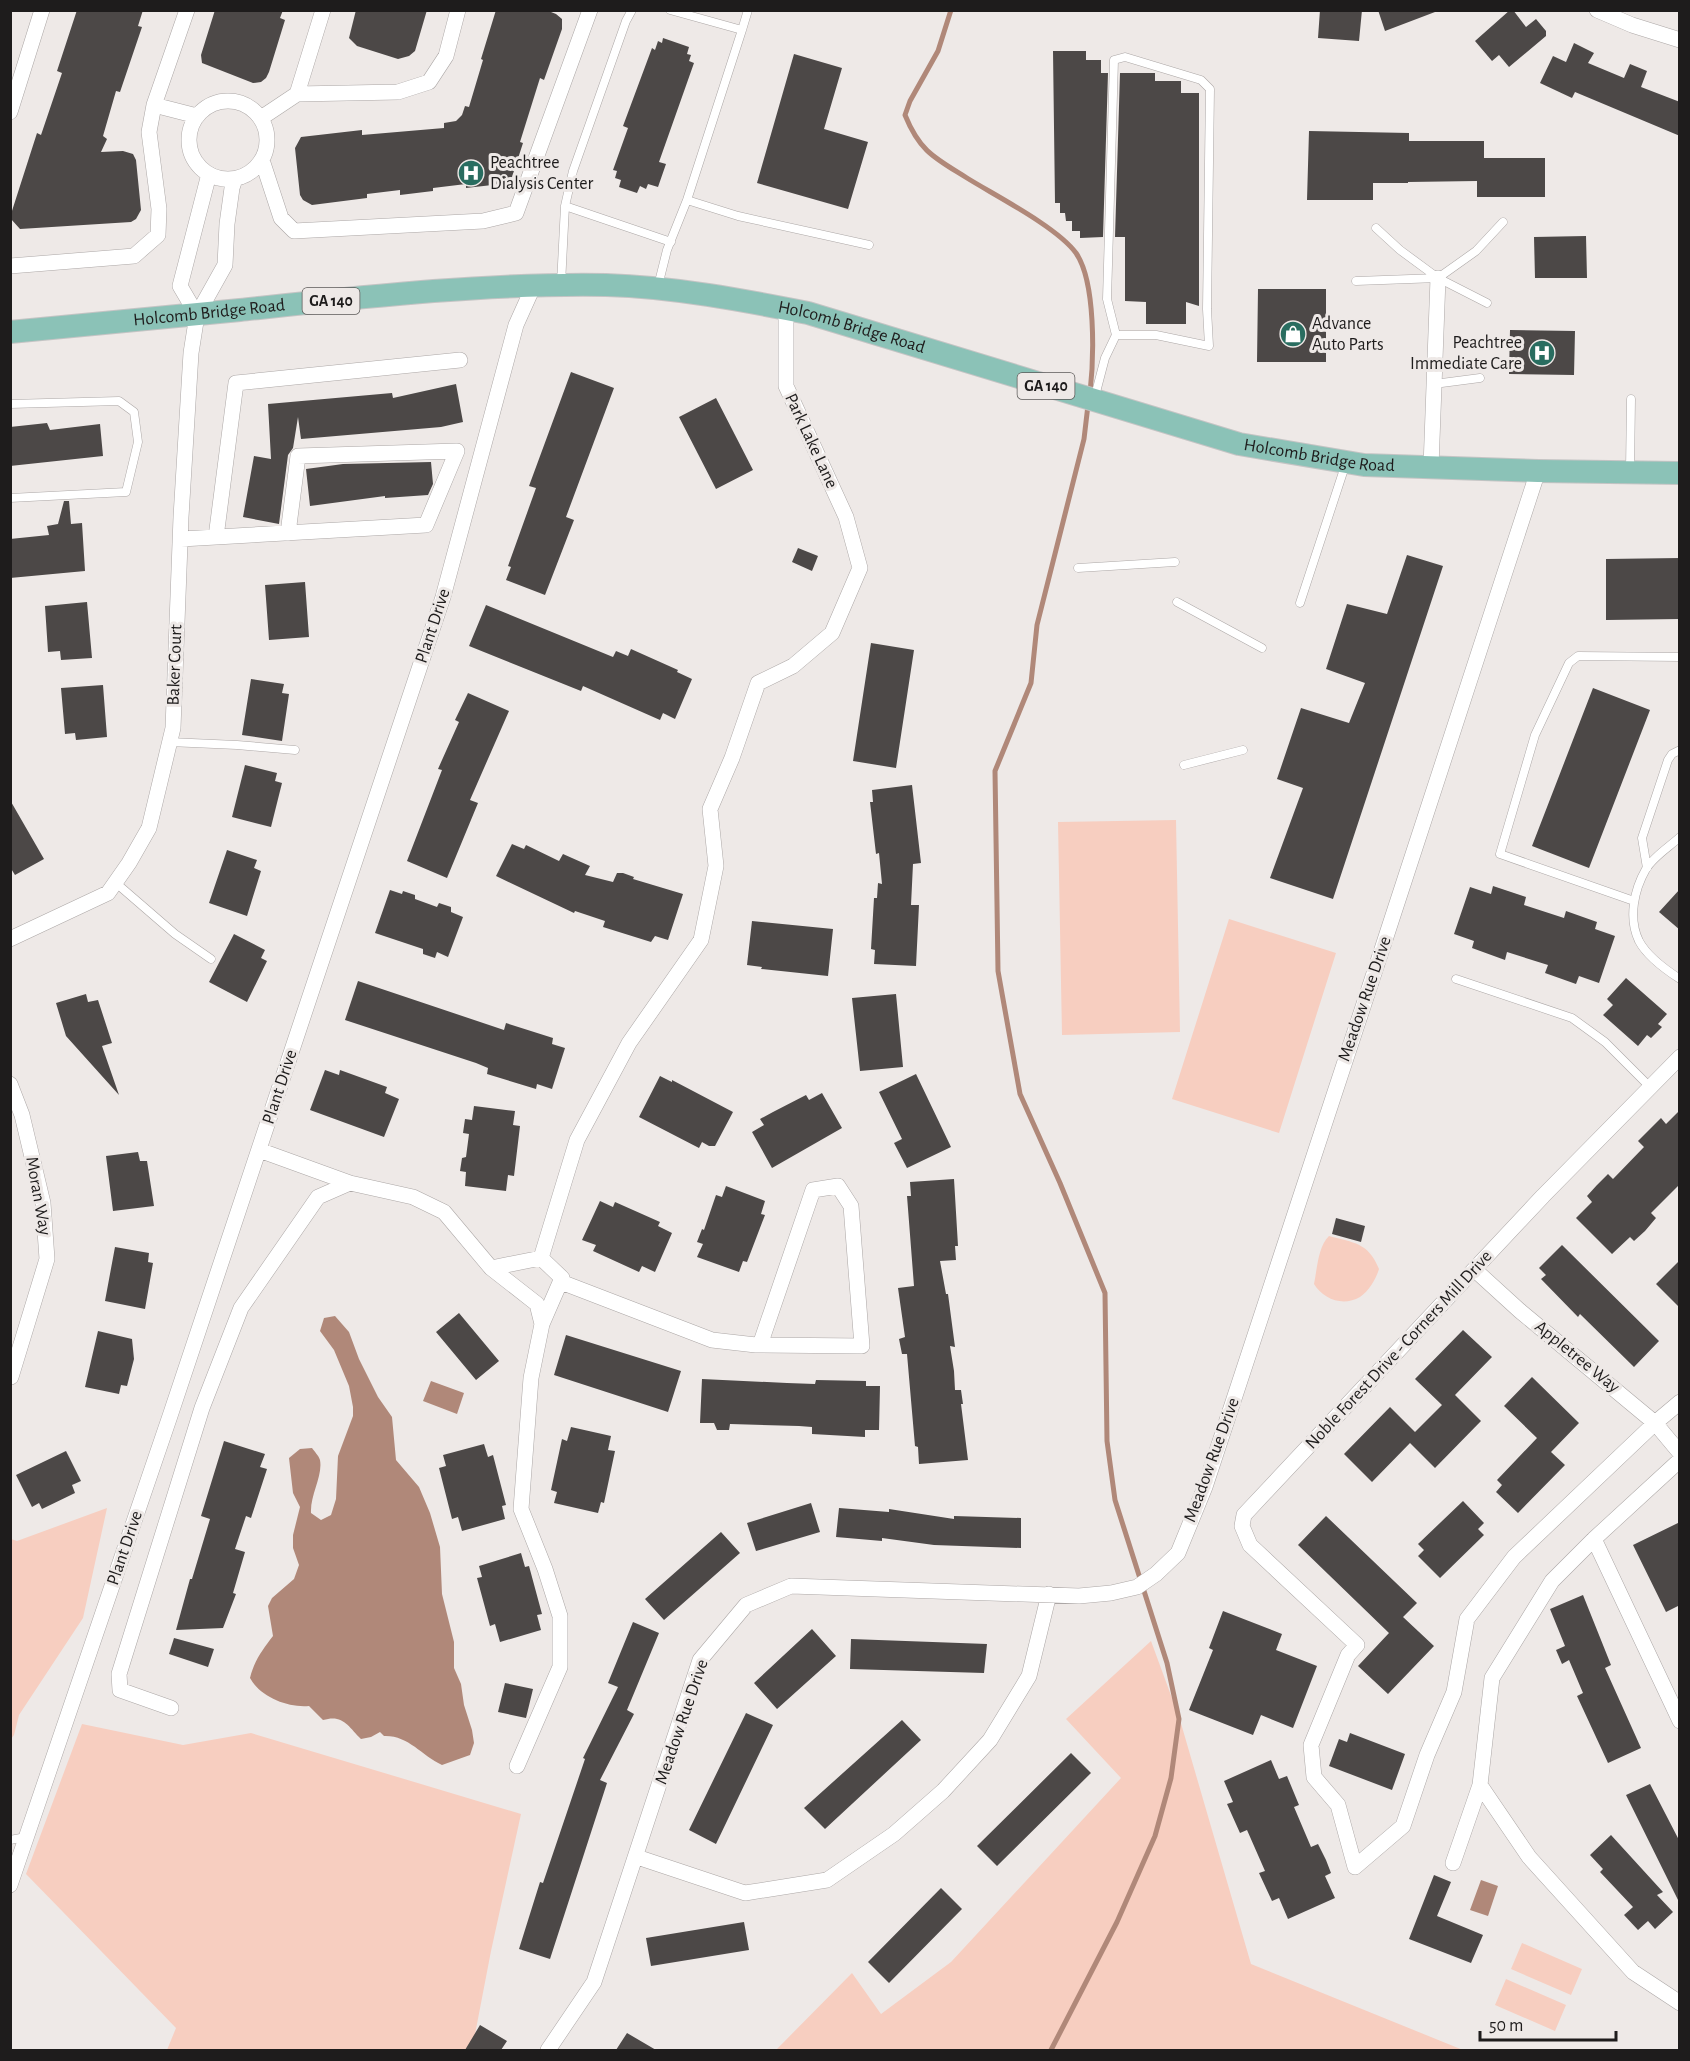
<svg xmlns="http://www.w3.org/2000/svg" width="1690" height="2061" font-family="'Alegreya Sans',sans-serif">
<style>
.green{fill:#f7cec0}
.water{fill:#b08879}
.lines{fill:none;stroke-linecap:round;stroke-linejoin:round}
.stream{stroke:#b08879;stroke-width:5}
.building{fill:#4c4847}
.lane-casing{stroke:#aca7a6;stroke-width:9}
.street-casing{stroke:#aca7a6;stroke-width:16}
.primary-casing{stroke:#c4c4c4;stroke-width:24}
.lane{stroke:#fff;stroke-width:8}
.street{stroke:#fff;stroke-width:15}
.primary{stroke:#8bc2b7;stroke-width:22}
.labels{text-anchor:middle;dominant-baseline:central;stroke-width:6;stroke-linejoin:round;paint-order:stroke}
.shield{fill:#eee9e7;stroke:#5c5a59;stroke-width:1.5}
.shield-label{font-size:16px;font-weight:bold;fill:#1e1c1c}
.poi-label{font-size:18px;fill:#1e1c1c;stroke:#eee9e7;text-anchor:start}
.street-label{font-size:18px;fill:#1e1c1c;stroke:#eee9e7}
</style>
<rect width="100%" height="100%" fill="#eee9e7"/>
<path class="green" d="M1176,820L1180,1032L1062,1035L1058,822Z
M1229,919L1336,953L1279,1133L1172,1099Z
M1329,1236C1354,1243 1368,1242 1379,1269C1376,1279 1369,1291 1360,1297C1343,1307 1323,1299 1314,1284C1317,1270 1318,1246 1329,1236Z
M107,1508L83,1618L19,1715L14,1735L11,1739V1539L17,1541Z
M1151,1641L1180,1720L1251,1964L1463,2050H776L852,1973L881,2014L951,1962L1121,1778L1066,1719Z
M82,1724L183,1745L251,1733L521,1814L491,1951L472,2050H167L176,2028L26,1874Z
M1522,1943L1582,1969L1571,1995L1511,1969Z
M1506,1979L1566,2005L1555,2031L1495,2005Z"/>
<path class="water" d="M335,1316L349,1332L359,1359L378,1397L392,1417L396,1460L419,1487L430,1513L440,1547L442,1594L454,1642V1668L461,1684L464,1705L472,1730L474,1743L470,1755L442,1765C421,1755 408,1735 384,1736L380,1732L371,1737L361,1739C348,1726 343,1714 323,1720L309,1706C288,1708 260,1697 250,1678C254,1661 263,1649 273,1636L268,1606L272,1598L294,1579L299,1565L293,1548V1535L300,1507L293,1493L289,1458L300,1449L312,1448C314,1451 319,1456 320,1460C323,1476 310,1495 311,1513L321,1520L331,1515L336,1499L338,1456L353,1416V1407L349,1386L334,1350L320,1331L324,1318Z
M431,1381L464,1393L457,1414L423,1401Z
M1481,1880L1498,1886L1488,1916L1470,1910Z"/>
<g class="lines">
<path class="stream" d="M951,10L938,51L910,101L905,115C920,152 935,158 967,178C996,196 1057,227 1076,253C1096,282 1094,358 1090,393
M1051,2050L1117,1922L1155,1836L1171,1778L1179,1719L1167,1663L1115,1500L1107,1441L1105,1293L1060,1183L1020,1094L998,971L995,771L1031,683L1037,625L1084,439L1088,405"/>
</g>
<path class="building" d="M77,10H143L138,26L142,27L120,92L116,91L103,136L107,139L101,152L123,151L133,154L136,160L141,210L136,219L131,222L20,229L11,219V214L37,133L41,135L62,73L57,71Z
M215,10H283L280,18L285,20L269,72L266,78L261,82L253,83L202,63L201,55Z
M356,10H427L415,51L409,56L398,59L357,46L349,38Z
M496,10H546L556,14L562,19V29L544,80L540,78L520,142L523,143L512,177L501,184L466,188V184L433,188V191L400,195V190L367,194V198L312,205L303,200L300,195L295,148L301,137L362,130V135L444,128V123L456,121L462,115L465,106L469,107L483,60L481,59Z
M1320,10H1362L1359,41L1318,38Z
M1378,10H1435V12L1385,31Z
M1510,10H1513L1526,27L1536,19L1546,31V36L1509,67L1499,55L1492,61L1475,41Z
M663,38L689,47L687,54L691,55L689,61L694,63L659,162L666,164L658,187L648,184L646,189L640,186L637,193L619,187L621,180L615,178L617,171L613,170L628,128L623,126L652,48L655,50L658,41L662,43Z
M1574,43L1594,53L1588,63L1624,78L1630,64L1647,71L1641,87L1680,102V136L1575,92L1572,98L1540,83L1553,56L1566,62Z
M1053,51H1086V60H1101V73H1108L1103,237L1080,238V231H1072V221H1066L1065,213H1060V203H1055Z
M794,54L842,68L824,129L868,142L848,209L757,183Z
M1120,73H1155V81H1181V93H1199V306L1186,302V324H1146V302L1125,301V237H1115Z
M1309,131L1409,133V141H1484V158H1545V197H1477V181L1408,182V183H1373V200H1307Z
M1586,236L1587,278H1535L1534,237Z
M1258,289H1326V362H1257Z
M1510,330L1575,331L1574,375L1509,374Z
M571,372L614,388L566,517L574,520L545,595L506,580L511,567L508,566L536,488L529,486Z
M456,384L463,422L441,427L301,439L298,417L293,448L288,455L279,524L243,517L254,456L271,459L268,404L392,393L393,398Z
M716,398L753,470L716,489L679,417Z
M47,423L50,430L100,424L103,456L10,466V427Z
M431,462L433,484L428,495L385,498V496L310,506L306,469L343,464Z
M64,501H69L71,524L82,523L85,571L10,578V539L49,535L47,526L58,524Z
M798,548L818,556L812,571L792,562Z
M1407,555L1443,566L1333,899L1270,878L1303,788L1277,779L1301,708L1349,723L1365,683L1326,669L1347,604L1387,614Z
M1680,558V619L1606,620V559Z
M305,582L309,637L269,640L265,585Z
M87,602L92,658L61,660L60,651L48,652L45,606Z
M486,605L613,657L616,651L628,656L631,649L678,670L677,672L692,679L675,719L663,713L660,720L583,686L581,691L469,646Z
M871,643L914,650L896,768L853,761Z
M251,679L284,684L282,693L289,694L282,741L242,735Z
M103,685L107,737L76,740L75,733L65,734L61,688Z
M1593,688L1650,710L1589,868L1532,846Z
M468,693L509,711L470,800L478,803L447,878L407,861L442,770L438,769L459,722L455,720Z
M245,765L277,773L275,781L282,783L271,827L232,817Z
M912,785L921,863L913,864L911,905H919L916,966L874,964L875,950L871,949L874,898H877L878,883L882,884L879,853L876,854L870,802H873L872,790Z
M10,800L44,859L15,875L10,867Z
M512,844L524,849L526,845L559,861L563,854L590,866L585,875L613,882L617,873H623L634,877L633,879L683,894L668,940L655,936L651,942L603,927L605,921L575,911L574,913L496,876Z
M227,850L257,860L254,868L261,871L247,916L209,903Z
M1493,886L1526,897L1524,905L1564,918L1566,911L1597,922L1595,929L1615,936L1599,983L1579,976L1576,984L1545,973L1548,965L1507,952L1505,960L1472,948L1474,941L1454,934L1470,887L1491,894Z
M1680,889V930L1659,912Z
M390,890L402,894L403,891L415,895V899L437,907L439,903L451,907V912L463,917L448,957L437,952L435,958L423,954V949L375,933Z
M752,921L833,929L828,976L761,969L762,967L747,965Z
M234,934L265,950L261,958L267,961L247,1002L209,982Z
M1626,978L1667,1014L1658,1024L1662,1027L1651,1038L1647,1035L1638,1046L1603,1015L1613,1005L1607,999Z
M358,981L504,1030L506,1023L553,1038L552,1044L565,1048L552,1089L537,1084L536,1089L487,1074L488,1068L476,1063L345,1020Z
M86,994L88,1002L98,1000L112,1043L102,1046L119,1095L66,1036L56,1003Z
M896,994L903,1067L860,1071L852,998Z
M325,1070L339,1075L340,1070L387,1087L385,1093L399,1099L384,1137L310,1110Z
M916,1074L951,1147L907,1168L894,1143L902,1139L879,1092Z
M660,1076L672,1082V1080L733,1112L715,1146H709L702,1142L699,1148L639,1117Z
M822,1093L842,1128L772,1168L752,1132L764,1125L760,1119L773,1112L806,1095L809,1100Z
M474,1106L515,1111L513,1125L520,1126L514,1176L508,1175L506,1191L465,1186L466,1172L460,1171L462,1158L466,1157L469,1134L463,1133L465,1119L472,1120Z
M1680,1110V1184L1651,1213L1656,1218L1645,1231L1634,1241L1630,1237L1612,1254L1576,1218L1592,1202L1587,1196L1597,1185L1608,1174L1613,1179L1644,1147L1638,1141L1661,1118L1666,1124Z
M138,1152L140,1161H147L154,1206L113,1211L106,1156Z
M954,1179L958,1246H955L956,1260L940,1261L946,1294H948L955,1347L950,1346L954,1371L955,1390H961L963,1404H961L968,1460L919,1464L918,1447L915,1446L907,1354H902L899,1339L905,1337L898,1288L914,1286L907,1196H911L910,1182Z
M726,1186L765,1201L761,1214L765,1215L747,1262L743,1261L739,1272L697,1257L703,1244L697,1242L702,1229L704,1230L716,1195L722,1197Z
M600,1201L613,1207L615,1202L660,1222L658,1226L672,1233L655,1272L642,1266L639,1272L593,1251L596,1245L582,1240Z
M1336,1218L1365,1226L1361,1242L1332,1234Z
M1562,1245L1659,1341L1634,1367L1580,1314L1578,1317L1541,1279L1546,1275L1539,1268Z
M115,1247L149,1253L148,1262L153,1263L145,1309L105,1301Z
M1680,1260V1308L1656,1284Z
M459,1313L499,1361L476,1380L436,1332Z
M1463,1330L1492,1357L1455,1395L1481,1421L1435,1468L1410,1443L1372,1482L1344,1454L1390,1407L1415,1432L1442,1405L1415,1379Z
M98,1331L132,1339L134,1359L127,1386L121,1385L119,1394L85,1387Z
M566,1335L681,1371L668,1412L554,1375Z
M1532,1377L1579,1423L1551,1452L1565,1465L1518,1513L1496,1492L1502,1485L1497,1480L1537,1438L1504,1406Z
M702,1379L787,1383L815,1384L816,1380L866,1381V1386H880L879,1430H865V1437L812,1434V1427L799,1426L730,1424L729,1430H717L714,1423H700Z
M571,1427L611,1436L608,1450L615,1451L604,1503L601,1502L598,1513L554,1503L557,1492L551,1490L562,1439L567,1441Z
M224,1441L265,1454L260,1467L267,1469L251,1518L246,1516L235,1549L245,1552L233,1593L236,1594L223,1628L176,1630L190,1579H192L210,1519L201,1516Z
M484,1444L488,1457L493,1455L506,1505L502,1506L505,1519L462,1531L458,1517L452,1519L439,1468L446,1466L443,1455Z
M66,1451L81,1481L72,1485L75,1493L42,1509L39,1503L32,1507L16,1475Z
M1463,1501L1484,1523L1478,1529L1484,1535L1440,1578L1418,1556L1424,1550L1418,1544Z
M811,1503L820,1532L756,1551L747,1523Z
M839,1508L889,1512V1509L954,1519V1516L1021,1518V1548L934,1545L882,1538V1541L836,1537Z
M1326,1516L1417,1603L1403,1617L1434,1646L1388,1694L1358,1666L1389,1633L1298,1545Z
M1680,1522V1605L1666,1612L1633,1545Z
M721,1532L740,1553L664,1620L645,1599Z
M521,1553L525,1567L529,1566L542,1614L537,1615L541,1630L500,1642L495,1624L490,1626L477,1578L482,1577L479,1566Z
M1583,1595L1611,1665L1605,1668L1641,1748L1608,1763L1577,1696L1583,1693L1569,1660L1562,1664L1556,1650L1565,1646L1550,1609Z
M1223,1611L1282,1634L1276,1650L1317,1666L1293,1728L1261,1715L1253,1735L1189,1710L1213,1650L1209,1648Z
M633,1622L659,1633L627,1710L634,1714L600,1780L607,1783L550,1959L519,1949L540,1882L543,1883L585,1759L583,1758L618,1687L608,1683Z
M812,1629L836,1656L777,1709L754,1683Z
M174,1638L214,1649L208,1667L169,1654Z
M851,1639L987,1644L984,1673L850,1669Z
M505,1683L533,1689L526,1718L498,1712Z
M746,1713L773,1725L716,1844L689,1830Z
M902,1720L921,1740L825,1829L804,1808Z
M1350,1733L1405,1754L1392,1790L1329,1766L1339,1739L1347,1742Z
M1071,1753L1091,1773L997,1866L977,1846Z
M1271,1760L1279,1779L1287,1776L1299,1805L1294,1807L1311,1847L1318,1844L1326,1860L1331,1873L1325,1876L1335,1898L1288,1919L1279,1898L1272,1901L1259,1873L1265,1871L1247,1830L1240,1833L1227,1804L1233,1802L1224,1781Z
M1650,1784L1680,1842V1904L1626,1795Z
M1611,1835L1663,1892L1657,1895L1673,1912L1655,1929L1648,1921L1638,1930L1624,1915L1633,1907L1600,1872L1603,1869L1590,1855Z
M1434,1875L1451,1882L1437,1916L1483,1935L1471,1963L1409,1939Z
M941,1888L962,1909L889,1983L868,1962Z
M744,1922L749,1950L651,1966L646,1938Z
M480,2025L507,2041L501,2050H465Z
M627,2033L656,2050H616Z"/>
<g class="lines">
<defs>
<path id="lane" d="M742,30L748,10
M687,200L738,216L869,245
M565,206L671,242
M1376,228L1400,250L1438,278L1487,303
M1356,281L1438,278L1476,251L1503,222
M561,284L565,206L573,171L626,21L632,10
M658,286L667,250L687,200L742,30L670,10
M1434,384L1480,378
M1095,396L1105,358L1116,335H1156L1209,346L1207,309L1210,89L1201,80L1125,57L1114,60L1107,299L1116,335
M10,404L119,401L134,412L138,442L126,492L10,498
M1630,470L1631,399
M1078,568L1175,562
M1177,602L1262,648
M1300,603L1346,463
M169,742L237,745L295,750
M1184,765L1243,750
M1680,837C1669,847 1653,857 1646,869C1634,890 1628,918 1639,941C1647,956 1666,970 1680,979
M1647,868L1642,838L1668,760L1672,754L1680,750
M116,883L175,934L211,959
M1634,901L1500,854L1535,735L1569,663L1578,656L1680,657
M1456,979L1572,1018L1605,1042L1650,1087
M10,1840L26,1837"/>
<path id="street" d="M1597,10L1632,25L1680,40
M297,94L398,92L429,82L446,56L458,10
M189 140a39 39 0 1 1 78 0a39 39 0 1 1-78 0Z
M154,105L197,116
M10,112L42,10
M261,118L297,94L323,10
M262,160L281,218L294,231L483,221L516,213L590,10
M10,266L134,256L158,235L159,209L149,132L154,105L187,10
M197,315L180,286L209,174
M1431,467L1438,278
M216,537L236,383L460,360
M181,539L426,525L457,451L298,456L288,533
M10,939L108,893L129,863L149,828L173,728L181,517L191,353L197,315L225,265L227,224L232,188L235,179
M1680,1057L1543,1196L1244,1515L1242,1526L1250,1545L1357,1645L1348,1655L1311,1745L1314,1777L1338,1805L1355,1867L1403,1826L1427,1755L1454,1692L1467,1619L1514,1557L1655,1423L1680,1453
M10,1084L22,1115L43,1203L47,1259L11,1377
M259,1150L350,1183L413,1197L444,1212L491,1268L537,1304L542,1324L531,1378L521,1509L545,1569L560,1616V1667L517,1766
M541,1258L577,1140L629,1043L701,940L716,866L710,809L732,758L758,683L793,666L832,633L860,568L846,517L786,386V308
M491,1268L541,1258L562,1278L542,1324
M1475,1270L1520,1311L1655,1423L1680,1402
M561,1282L712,1340L756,1345L862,1346L851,1206L838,1186L813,1190L760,1345
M1594,1539L1680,1721
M171,1708L120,1690L119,1674L202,1408L241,1308L318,1197L350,1183
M1480,1785L1529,1857L1633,1972L1680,2003
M637,1857L745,1893L827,1880L894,1834L943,1791L990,1740L1029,1676L1049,1594
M1453,1863L1480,1785L1492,1678L1552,1581L1594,1539L1680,1460
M10,1885L170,1416L443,597L516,325L534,285
M548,2050L594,1982L700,1660L746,1605L791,1586L1079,1596L1111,1593L1137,1587L1156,1574L1178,1553L1205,1487L1384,943L1538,471"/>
<g id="primary">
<path id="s1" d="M10,332C87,325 164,318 240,310C362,297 484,283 606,285C674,287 742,300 808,313L1239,444L1364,465L1538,471L1680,473"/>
</g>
</defs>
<use href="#lane" class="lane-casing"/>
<use href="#street" class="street-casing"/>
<use href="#primary" class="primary-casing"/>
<use href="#lane" class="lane"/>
<use href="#street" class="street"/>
<use href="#primary" class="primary"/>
</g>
<defs>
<symbol id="hospital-disc" viewBox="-11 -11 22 22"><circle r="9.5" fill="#296d60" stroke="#eee9e7"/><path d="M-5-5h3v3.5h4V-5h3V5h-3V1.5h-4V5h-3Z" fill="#fff"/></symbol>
<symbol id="shop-disc" viewBox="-11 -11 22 22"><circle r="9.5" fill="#296d60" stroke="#eee9e7"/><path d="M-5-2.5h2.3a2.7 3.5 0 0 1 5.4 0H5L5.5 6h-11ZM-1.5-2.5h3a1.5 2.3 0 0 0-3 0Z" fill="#fff"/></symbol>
</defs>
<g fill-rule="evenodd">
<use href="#hospital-disc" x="456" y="158" width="30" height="30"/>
<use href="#shop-disc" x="1278" y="319" width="30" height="30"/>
<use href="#hospital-disc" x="1527" y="338" width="30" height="30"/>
</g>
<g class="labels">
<g class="shield">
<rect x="302.5" y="288" width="57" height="26" rx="4.5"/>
<rect x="1017.5" y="373" width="57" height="26" rx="4.5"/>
</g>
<g class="shield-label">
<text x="331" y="301">GA 140</text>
<text x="1046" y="386">GA 140</text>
</g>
<g class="poi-label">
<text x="490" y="163">Peachtree<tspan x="490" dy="21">Dialysis Center</tspan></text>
<text x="1312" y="324">Advance<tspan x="1312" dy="21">Auto Parts</tspan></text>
<text x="1522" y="343" text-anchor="end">Peachtree<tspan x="1522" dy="21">Immediate Care</tspan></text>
</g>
<g class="street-label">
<text stroke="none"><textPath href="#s1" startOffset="200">Holcomb Bridge Road</textPath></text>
<text stroke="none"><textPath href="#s1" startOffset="848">Holcomb Bridge Road</textPath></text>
<text transform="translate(811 441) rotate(65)">Park Lake Lane</text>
<text stroke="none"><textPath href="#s1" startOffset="1334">Holcomb Bridge Road</textPath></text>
<text transform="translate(433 626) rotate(-72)">Plant Drive</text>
<text transform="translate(175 665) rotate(-88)">Baker Court</text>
<text transform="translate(1365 999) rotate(-71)">Meadow Rue Drive</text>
<text transform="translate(280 1087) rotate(-72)">Plant Drive</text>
<text transform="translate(38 1196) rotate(80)">Moran Way</text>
<text transform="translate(1399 1350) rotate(-47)">Noble Forest Drive - Corners Mill Drive</text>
<text transform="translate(1577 1357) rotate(39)">Appletree Way</text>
<text transform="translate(1212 1460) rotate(-70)">Meadow Rue Drive</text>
<text transform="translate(125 1548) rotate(-71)">Plant Drive</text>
<text transform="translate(682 1722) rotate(-71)">Meadow Rue Drive</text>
</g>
</g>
<rect width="1690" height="2061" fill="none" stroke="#1e1c1c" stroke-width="24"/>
<path d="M1480 2031v9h136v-9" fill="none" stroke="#1e1c1c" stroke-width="3"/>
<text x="1489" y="2031" font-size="18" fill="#1e1c1c" stroke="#eee9e7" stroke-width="4.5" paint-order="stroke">50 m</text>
</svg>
